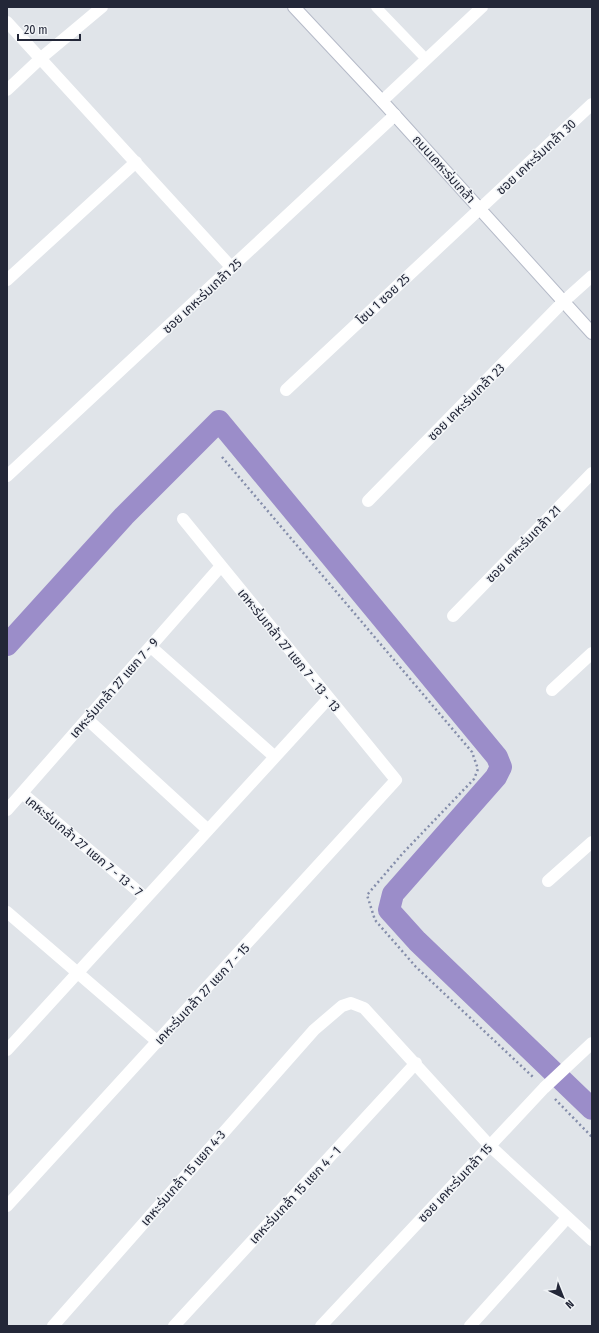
<svg xmlns="http://www.w3.org/2000/svg" width="599" height="1333" font-family="'Fira Sans Condensed','Noto Sans Thai',sans-serif">
<style>
.lines{fill:none;stroke-linecap:round;stroke-linejoin:round}
.canal{stroke:#9b8dc9;stroke-width:22}
.secondary-casing{stroke:#b5bac8;stroke-width:14}
.path{stroke:#848daa;stroke-width:2.5;stroke-dasharray:2 3;stroke-linecap:butt}
.lane{stroke:#fff;stroke-width:10}
.street{stroke:#fff;stroke-width:12}
.secondary{stroke:#fff;stroke-width:12}
.labels{text-anchor:middle;dominant-baseline:central;stroke-width:3;stroke-linejoin:round;paint-order:stroke}
.street-label{font-size:13px;fill:#232738;stroke:#f0f3f6}
</style>
<rect width="100%" height="100%" fill="#e0e4e9"/>
<g class="lines">
<path class="canal" d="M7,645L124,516L219,421L497,757L501,767L496,777L393,894L389,910L417,941L592,1109"/>
<defs>
<path id="secondary" d="M294,7L382,101L592,333"/>
</defs>
<use href="#secondary" class="secondary-casing"/>
<path class="path" d="M222,457L472,752L478,769L474,779L403,853L367,895L375,920L416,967L533,1077
M555,1099L592,1137"/>
<path class="lane" d="M376,7L426,59"/>
<path class="street" d="M7,22L232,268
M7,90L41,58L102,7
M382,101L482,7
M7,280L136,162
M286,390L592,104
M7,476L395,115
M368,501L563,302L592,276
M453,616L592,473
M151,647L275,757
M552,690L592,653
M87,719L208,830
M22,793L146,898
M7,810L221,566
M548,881L592,842
M7,912L158,1042
M7,1050L328,699
M7,1206L396,780L183,519
M53,1326L314,1030L342,1006L351,1003L364,1008L490,1146L592,1240
M174,1326L416,1063
M321,1326L544,1088L592,1043
M470,1326L567,1218"/>
<use href="#secondary" class="secondary"/>
</g>
<g class="labels">
<g class="street-label">
<text transform="translate(536 157) rotate(-43)">ซอย เคหะร่มเกล้า 30</text>
<text transform="translate(444 169) rotate(48)">ถนนเคหะร่มเกล้า</text>
<text transform="translate(202 296) rotate(-43)">ซอย เคหะร่มเกล้า 25</text>
<text transform="translate(383 299) rotate(-43)">โซน 1 ซอย 25</text>
<text transform="translate(466 402) rotate(-45)">ซอย เคหะร่มเกล้า 23</text>
<text transform="translate(523 544) rotate(-46)">ซอย เคหะร่มเกล้า 21</text>
<text transform="translate(289 650) rotate(51)">เคหะร่มเกล้า 27 แยก 7 - 13 - 13</text>
<text transform="translate(114 688) rotate(-49)">เคหะร่มเกล้า 27 แยก 7 - 9</text>
<text transform="translate(84 846) rotate(40)">เคหะร่มเกล้า 27 แยก 7 - 13 - 7</text>
<text transform="translate(202 994) rotate(-47)">เคหะร่มเกล้า 27 แยก 7 - 15</text>
<text transform="translate(183 1178) rotate(-49)">เคหะร่มเกล้า 15 แยก 4-3</text>
<text transform="translate(455 1183) rotate(-47)">ซอย เคหะร่มเกล้า 15</text>
<text transform="translate(295 1195) rotate(-47)">เคหะร่มเกล้า 15 แยก 4 - 1</text>
</g>
</g>
<rect width="599" height="1333" fill="none" stroke="#232738" stroke-width="16"/>
<g transform="translate(563 1297) rotate(137)" stroke="#f0f3f6" stroke-width="3" paint-order="stroke">
<path d="M0-3L7 15L0 10L-7 15Z" fill="#232738"/>
<text y="-6" font-size="11" font-weight="bold" text-anchor="middle" fill="#232738">N</text>
</g>
<path d="M18 34v6h62v-6" fill="none" stroke="#232738" stroke-width="2"/>
<text x="24" y="34" font-size="12" fill="#232738" stroke="#f0f3f6" stroke-width="3" paint-order="stroke">20 m</text>
</svg>
